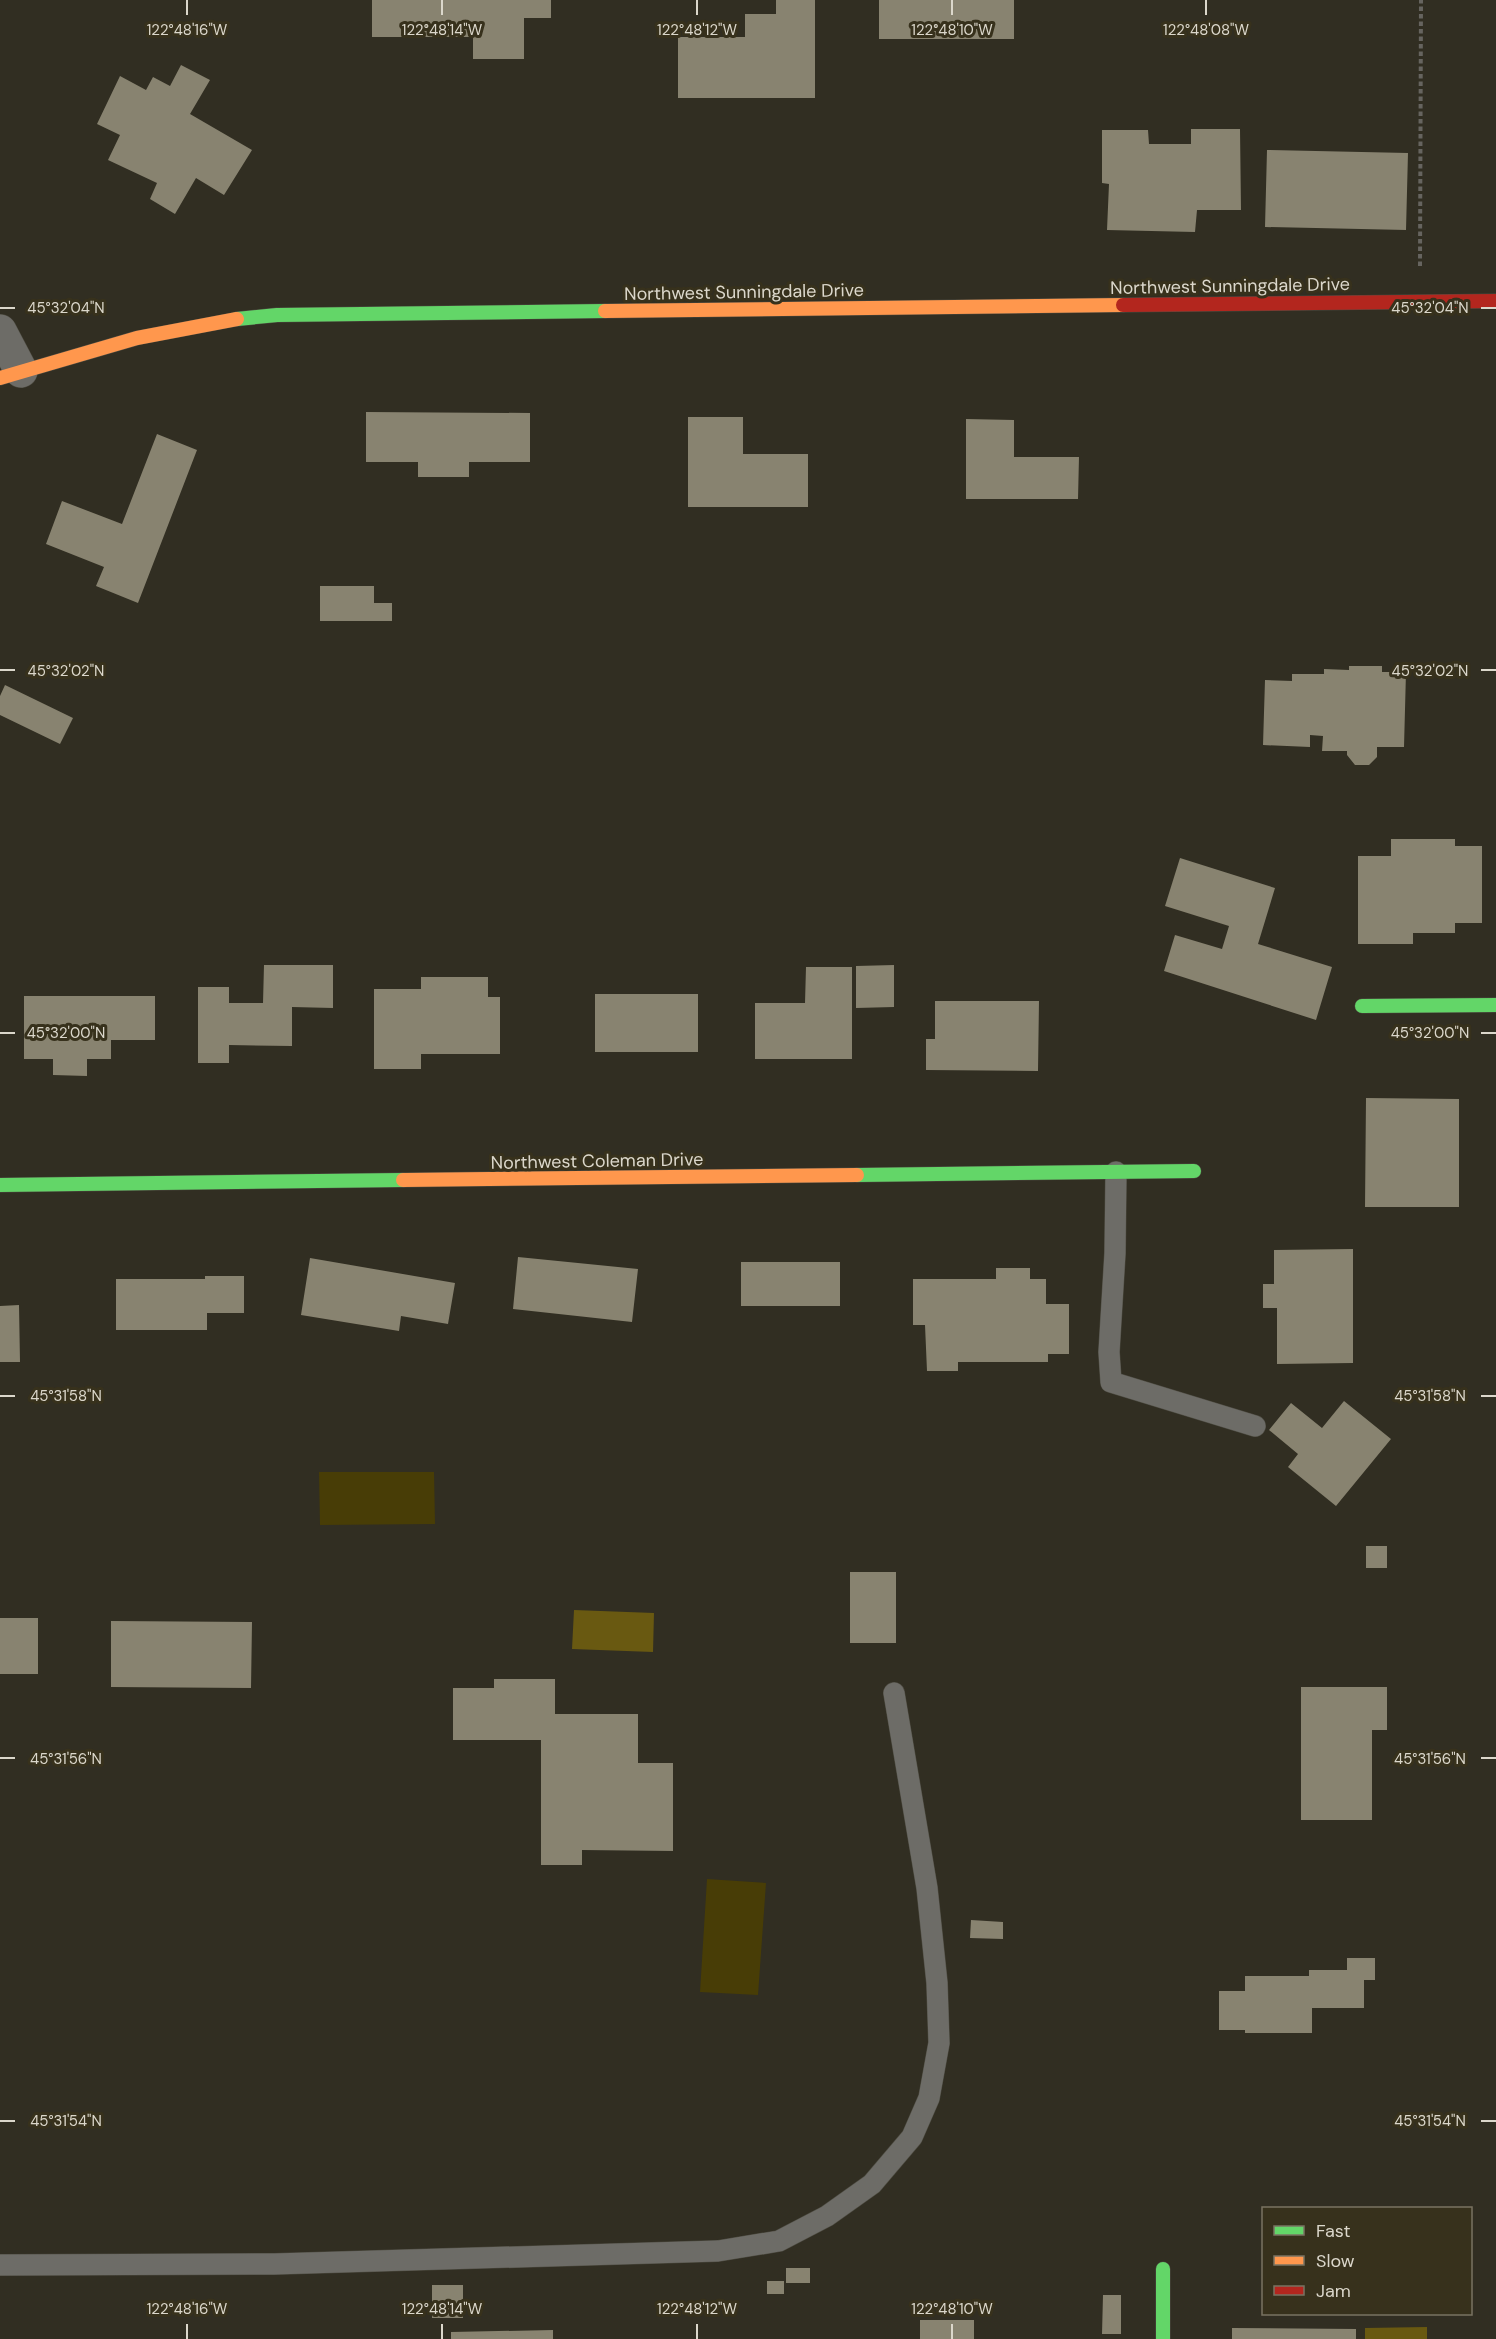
<svg xmlns="http://www.w3.org/2000/svg" width="1496" height="2339" font-family="'DM Sans',sans-serif">
<style>
.green{fill:#483d06}
.water{fill:#695911}
.building{fill:#888370}
.lines{fill:none;stroke-linecap:round;stroke-linejoin:round}
.lane-casing{stroke:#4e4c42;stroke-width:22}
.street-casing{stroke:#4e4c42;stroke-width:34}
.fast-casing{stroke:#4e4c42;stroke-width:15}
.slow-casing{stroke:#4e4c42;stroke-width:15}
.jam-casing{stroke:#4e4c42;stroke-width:15}
.path{stroke:#66645f;stroke-width:4;stroke-dasharray:4.5 3;stroke-linecap:butt}
.lane{stroke:#6d6c67;stroke-width:21}
.street{stroke:#6d6c67;stroke-width:33}
.fast{stroke:#63d668;stroke-width:14}
.slow{stroke:#ff974d;stroke-width:14}
.jam{stroke:#b3261e;stroke-width:14}
.ticks{fill:none;stroke:#dbd7cb;stroke-width:2}
.labels{text-anchor:middle;dominant-baseline:central;stroke-width:6;stroke-linejoin:round;paint-order:stroke}
.street-label{font-size:18px;fill:#dbd7cb;stroke:#37311c}
.ticks-label{font-size:15px;text-anchor:middle;fill:#dbd7cb;stroke:#37311c;stroke-width:6;stroke-linejoin:round;paint-order:stroke}
</style>
<rect width="100%" height="100%" fill="#312e22"/>
<path class="green" d="M319,1472H434L435,1524L320,1525Z
M707,1879L766,1883L758,1995L700,1992Z"/>
<path class="water" d="M574,1610L654,1613L653,1652L572,1649Z
M1427,2327V2339H1365V2328Z"/>
<path class="building" d="M372,0H551V18H524V59H473V37H372Z
M776,0H815V98H678V37H745V14H776Z
M879,0H1014V39H879Z
M181,65L210,80L190,114L252,150L224,195L196,178L175,214L150,199L157,183L108,160L120,135L97,124L120,76L146,90L153,77L170,86Z
M1191,129H1240L1241,210H1197L1195,232L1107,230L1109,184L1102,183V130H1148L1149,144H1191Z
M1267,150L1408,153L1406,230L1265,227Z
M366,412L530,413V462H469V477H418V462H366Z
M688,417H743V454H808V507H688Z
M966,419L1014,420V457H1079L1078,499H966Z
M157,434L197,450L138,603L96,586L104,567L46,544L62,501L122,524Z
M320,586H374V603H392V621H320Z
M1349,666H1382V672H1406L1404,747H1377V757L1369,765H1355L1347,755V751H1322L1323,736L1310,735V747L1263,745L1265,680L1292,681V674H1324V669L1349,670Z
M5,685L73,718L60,744L0,715V696Z
M1391,839H1455V846H1482V923H1455V933H1413V944H1358V856H1391Z
M1180,858L1275,888L1258,944L1332,967L1316,1020L1164,971L1175,935L1222,949L1229,926L1165,906Z
M264,965H333V1008L292,1007V1046L229,1045V1063H198V987H229V1003H263Z
M894,965V1007L856,1008V966Z
M806,967H852V1059H755V1003H805Z
M421,977H488V997H500V1054H421V1069H374V989H421Z
M595,994H698V1052H595Z
M24,996H155V1040H111V1059H87V1076L53,1075V1059H24Z
M935,1001H1039L1038,1071L926,1070V1039H935Z
M1366,1098L1459,1099V1207H1365Z
M1353,1249V1363L1277,1364V1308H1263V1284H1274V1250Z
M518,1257L638,1269L632,1322L513,1309Z
M310,1258L455,1283L448,1324L401,1316L399,1331L301,1315Z
M741,1262H840V1306H741Z
M996,1268H1030V1279H1046V1304H1069V1354H1048V1362H958V1371H927L925,1325H913V1279H996Z
M205,1276H244V1313H207V1330H116V1279H205Z
M19,1305L20,1362H0V1306Z
M1344,1401L1391,1439L1336,1506L1288,1467L1298,1454L1269,1430L1291,1403L1322,1428Z
M1366,1546H1387V1568H1366Z
M850,1572H896V1643H850Z
M0,1618H38V1674H0Z
M111,1621L252,1622L251,1688L111,1687Z
M494,1679H555V1714H638V1763H673V1851L582,1850V1865H541V1740H453V1688H494Z
M1301,1687H1387V1730H1372V1820H1301Z
M971,1920L1003,1922V1939L970,1938Z
M1347,1958H1375V1980H1364V2008H1312V2033H1245V2030H1219V1991H1245V1976H1309V1970H1347Z
M786,2268H810V2283H786Z
M767,2281H784V2294H767Z
M432,2285H463V2318H432Z
M1103,2295H1121V2334H1102Z
M920,2320H974V2339H920Z
M1232,2328L1356,2329V2339H1232Z
M553,2330V2339H451V2332Z"/>
<g class="lines">
<defs>
<path id="lane" d="M1116,1172L1115,1253L1109,1352L1111,1382L1255,1426
M0,2265L274,2264L718,2251L779,2241L827,2216L872,2184L912,2137L929,2098L939,2043L937,1983L927,1888L894,1693"/>
<path id="street" d="M0,331L21,371"/>
<path id="fast" d="M237,319L277,315L605,311
M1362,1006L1496,1005
M857,1175L1194,1171
M0,1185L403,1180
M1163,2269V2339"/>
<path id="slow" d="M605,311L1123,305
M0,378L137,338L237,319
M403,1180L857,1175"/>
<path id="jam" d="M1123,305L1496,301"/>
</defs>
<use href="#lane" class="lane-casing"/>
<use href="#street" class="street-casing"/>
<use href="#fast" class="fast-casing"/>
<use href="#slow" class="slow-casing"/>
<use href="#jam" class="jam-casing"/>
<path class="path" d="M1420,266L1421,0"/>
<use href="#lane" class="lane"/>
<use href="#street" class="street"/>
<use href="#fast" class="fast"/>
<use href="#slow" class="slow"/>
<use href="#jam" class="jam"/>
</g>
<path class="ticks" d="M187,0V15M442,0V15M697,0V15M952,0V15M1206,0V15M0,308H15M1481,308H1496M0,670H15M1481,670H1496M0,1033H15M1481,1033H1496M0,1396H15M1481,1396H1496M0,1758H15M1481,1758H1496M0,2121H15M1481,2121H1496M187,2324V2339M442,2324V2339M697,2324V2339M952,2324V2339"/>
<g class="labels">
<g class="street-label">
<text transform="translate(1230 286) rotate(-1)">Northwest Sunningdale Drive</text>
<text transform="translate(744 292) rotate(-1)">Northwest Sunningdale Drive</text>
<text transform="translate(597 1161) rotate(-1)">Northwest Coleman Drive</text>
</g>
</g>
<g class="ticks-label">
<text x="187" y="35">122°48'16"W</text>
<text x="442" y="35">122°48'14"W</text>
<text x="697" y="35">122°48'12"W</text>
<text x="952" y="35">122°48'10"W</text>
<text x="1206" y="35">122°48'08"W</text>
<text x="66" y="313">45°32'04"N</text>
<text x="1430" y="313">45°32'04"N</text>
<text x="66" y="676">45°32'02"N</text>
<text x="1430" y="676">45°32'02"N</text>
<text x="66" y="1038">45°32'00"N</text>
<text x="1430" y="1038">45°32'00"N</text>
<text x="66" y="1401">45°31'58"N</text>
<text x="1430" y="1401">45°31'58"N</text>
<text x="66" y="1764">45°31'56"N</text>
<text x="1430" y="1764">45°31'56"N</text>
<text x="66" y="2126">45°31'54"N</text>
<text x="1430" y="2126">45°31'54"N</text>
<text x="187" y="2314">122°48'16"W</text>
<text x="442" y="2314">122°48'14"W</text>
<text x="697" y="2314">122°48'12"W</text>
<text x="952" y="2314">122°48'10"W</text>
</g>
<rect x="1262" y="2207" width="210" height="108" fill="#37311c" stroke="#797362" stroke-width="1.5"/>
<rect x="1274" y="2226" width="30" height="9" fill="#63d668" stroke="#797362" stroke-width="1.5"/>
<text x="1316" y="2237" font-size="18" fill="#dbd7cb">Fast</text>
<rect x="1274" y="2256" width="30" height="9" fill="#ff974d" stroke="#797362" stroke-width="1.5"/>
<text x="1316" y="2267" font-size="18" fill="#dbd7cb">Slow</text>
<rect x="1274" y="2286" width="30" height="9" fill="#b3261e" stroke="#797362" stroke-width="1.5"/>
<text x="1316" y="2297" font-size="18" fill="#dbd7cb">Jam</text>
</svg>
